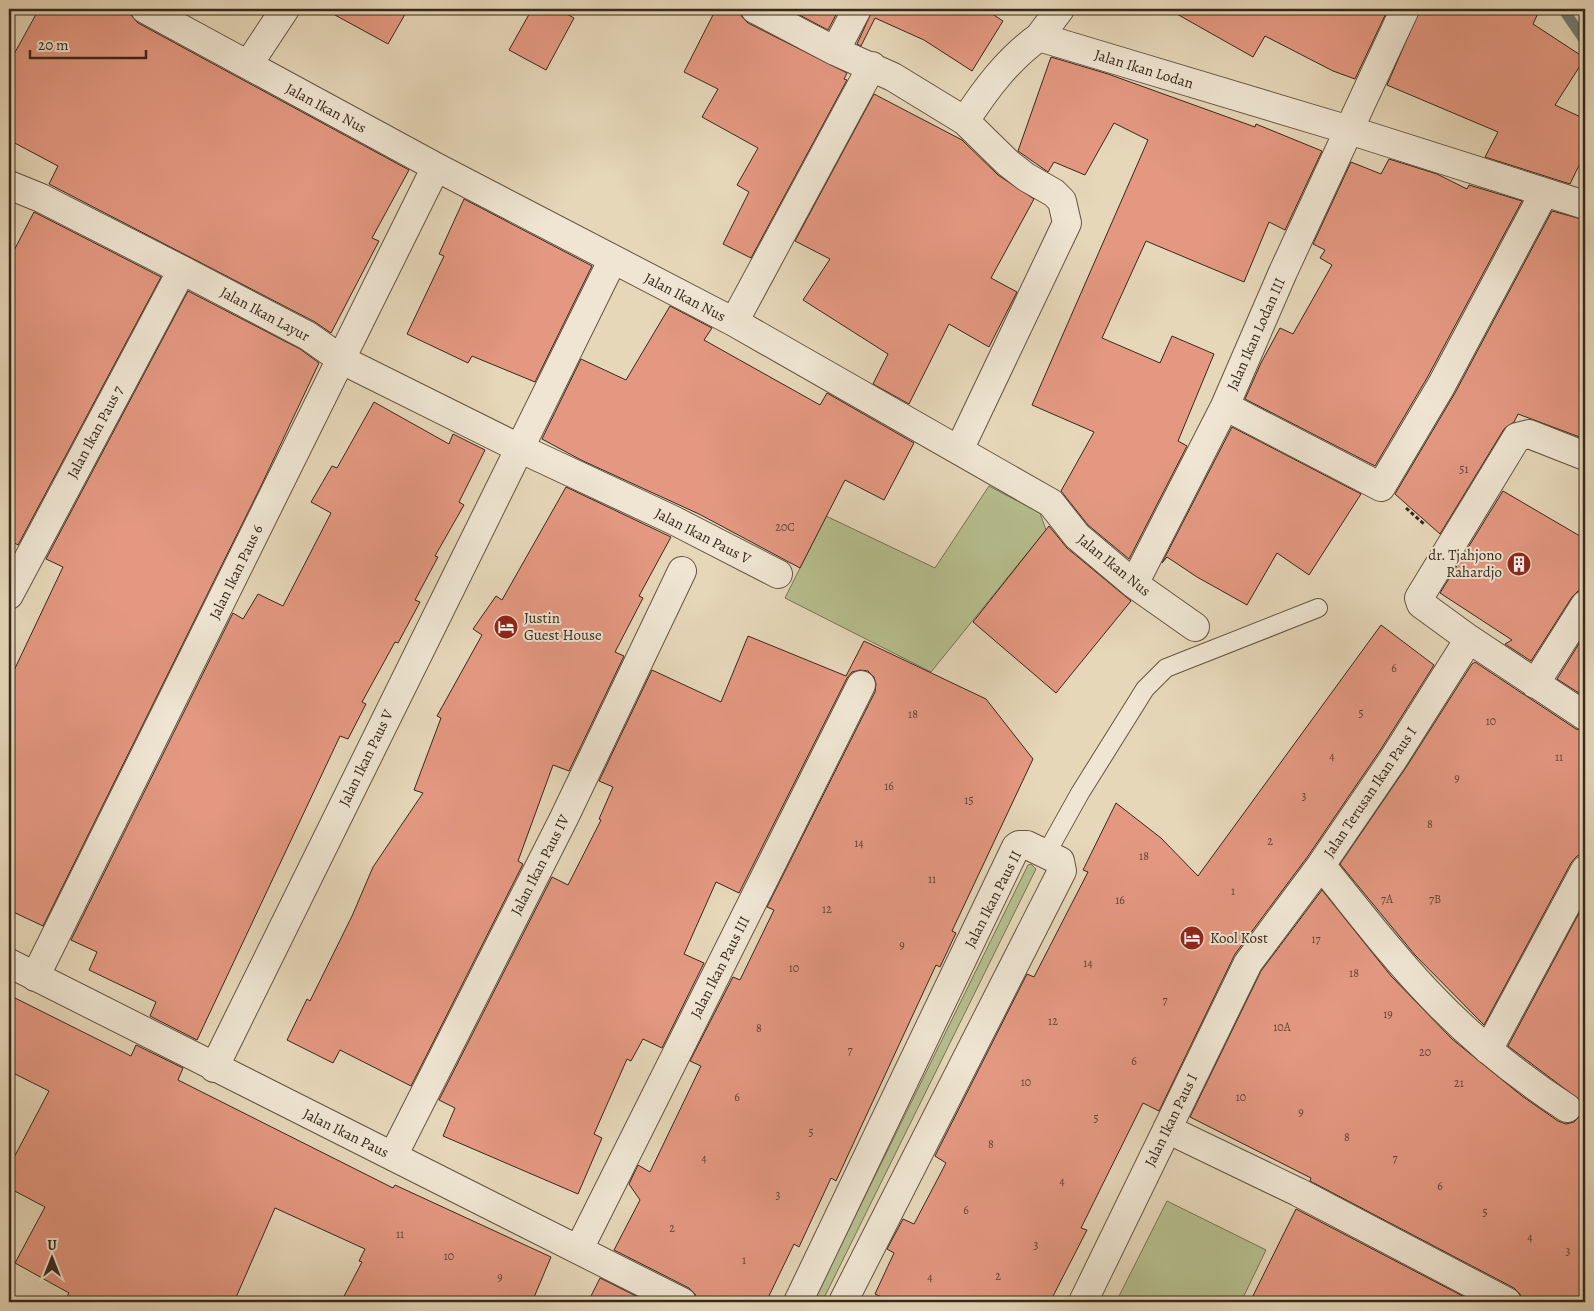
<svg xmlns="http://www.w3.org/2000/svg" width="1594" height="1311" font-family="Alegreya,serif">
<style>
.green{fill:#b6be8e;stroke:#777354}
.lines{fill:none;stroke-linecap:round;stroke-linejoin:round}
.stream{stroke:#727e78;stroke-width:11}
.building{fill:#e49881;stroke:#38281a}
.lane-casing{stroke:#645442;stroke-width:20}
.street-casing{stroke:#645442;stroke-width:30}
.path{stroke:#38281a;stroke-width:3;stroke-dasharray:4 2.5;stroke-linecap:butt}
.lane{stroke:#efe5d2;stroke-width:18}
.street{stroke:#efe5d2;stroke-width:28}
.labels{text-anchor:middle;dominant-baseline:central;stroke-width:4;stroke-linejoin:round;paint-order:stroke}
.number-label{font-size:12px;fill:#634434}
.street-label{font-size:15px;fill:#38281a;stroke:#efe5d2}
.poi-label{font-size:15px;fill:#38281a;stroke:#efe5d2;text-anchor:start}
</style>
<rect width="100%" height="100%" fill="#e6d7b9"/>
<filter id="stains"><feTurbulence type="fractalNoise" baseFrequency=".004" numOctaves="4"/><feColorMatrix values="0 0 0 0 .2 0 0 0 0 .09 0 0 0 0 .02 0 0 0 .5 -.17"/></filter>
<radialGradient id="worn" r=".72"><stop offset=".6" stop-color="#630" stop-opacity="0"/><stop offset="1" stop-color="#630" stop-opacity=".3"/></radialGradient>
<path class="green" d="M989,486L1040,513L1046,530L931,672L785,598L826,516L935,568Z
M1031,864L1036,869L822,1302H813L1028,865Z
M1167,1201L1266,1250L1241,1302H1116Z"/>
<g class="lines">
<path class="stream" d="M1563,9L1585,41"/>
</g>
<path class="building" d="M39,9H119L131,15L138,23L409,170L372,238L379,241L331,333L315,322L49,184L58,166L9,140V63Z
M324,9H408L388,44Z
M532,9H558L574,18L546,70L509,50Z
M716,9H740L742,17L748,23L847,73L844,79L847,80L751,258L723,244L749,192L737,185L758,148L702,117L718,89L684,72Z
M788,9H839L828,30Z
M873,9H985L1003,21L972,71L924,40L875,18L861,46L857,44Z
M1168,9H1388L1355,79L1333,71L1265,36L1253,57Z
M1420,9H1540L1533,24L1585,58L1555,105L1585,119V153L1570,184L1485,157L1498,132L1387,85Z
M1051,57L1108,74L1255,127L1256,124L1322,151L1285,230L1269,222L1244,282L1146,241L1102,338L1160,363L1172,336L1214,354L1178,441L1187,446L1129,559L1088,525L1061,491L1094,432L1032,405L1148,140L1114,123L1085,175L1054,162L1048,172L1018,151Z
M874,94L962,140L998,175L1034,199L991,278L1017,292L989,347L949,324L909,404L873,384L888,354L803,300L830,259L795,241Z
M1389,159L1437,174L1467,189L1469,185L1522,201L1427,378L1375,466L1245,399L1261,363L1280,328L1293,334L1332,265L1320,258L1325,250L1313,244L1351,162L1381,174Z
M464,199L592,266L535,382L472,356L468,363L407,334L444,256L439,254Z
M1552,211L1585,220V439L1518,414L1514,422L1504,429L1440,534L1395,494L1455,393Z
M34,212L161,277L18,545L9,540V260Z
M188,291L300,349L319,363L260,488L43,926L9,910V681L63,567L46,559Z
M670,306L712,328L704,340L820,405L827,393L914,443L884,500L845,480L800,568L699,514L581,460L542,439L581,359L626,380Z
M374,402L449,444L453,434L485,450L459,502L464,505L435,556L438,557L415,600L420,602L398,643L395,642L362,702L366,704L348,739L340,736L197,1040L150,1016L156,1002L89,970L97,952L71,940L233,613L243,619L258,594L283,606L331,513L311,502L332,466L337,468Z
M1232,427L1361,494L1309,575L1277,553L1247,605L1197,577L1167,557L1162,563Z
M566,487L671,537L639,596L643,598L615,652L624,656L569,771L553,765L518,861L523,864L411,1086L340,1050L333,1063L287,1040L307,999L310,1001L352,916L373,867L423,793L414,790L441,718L437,716L482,635L473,629L496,596L502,600Z
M1503,491L1585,539V589L1578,591L1572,597L1531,661L1505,644L1512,640L1440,593Z
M1049,526L1067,548L1131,601L1056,693L973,622Z
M1381,625L1434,665L1381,749L1308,856L1235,954L1159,1111L1143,1103L1081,1228L1087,1230L1050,1302H892L875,1294L894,1253L887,1249L903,1219L914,1224L946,1163L935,1156L1027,974L1034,977L1088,872L1083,870L1116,803L1161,838L1198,876Z
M1585,634V697L1557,679Z
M748,636L846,676L864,641L986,699L1033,759L952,931L956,933L940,967L936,965L923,993L836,1181L831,1178L799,1247L794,1244L766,1302H697L695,1294L689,1288L614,1250L640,1200L629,1184L638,1165L650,1172L701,1066L690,1061L733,977L740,980L774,910L767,907L875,692L876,684L874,677L868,671L860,670L852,672L847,678L739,893L716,882L684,954L704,963L662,1048L643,1039L631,1061L627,1059L594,1134L602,1138L578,1194L443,1136L455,1108L439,1100L552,877L568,885L601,820L599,819L613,787L599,781L652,670L721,702Z
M1475,662L1576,729L1585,731V854L1577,856L1571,863L1484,1025L1415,955L1340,864L1407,766L1472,664Z
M1322,890L1391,976L1452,1039L1522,1096L1558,1121L1566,1124L1574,1122L1580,1116L1583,1109L1581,1101L1508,1046L1585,902V1302H1522L1520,1294L1514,1288L1310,1181L1311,1178L1190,1117L1261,971Z
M9,995L131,1056L136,1045L183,1068L178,1080L393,1188L395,1185L551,1257L532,1302H341L362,1262L359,1261L365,1249L275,1208L234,1302H64L69,1293L15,1263L45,1207L9,1188V1167L49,1091L9,1071Z
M1296,1209L1474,1302H1250Z
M600,1278L648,1302H588Z"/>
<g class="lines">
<defs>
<path id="lane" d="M1046,854L1080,793L1145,689L1166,668L1318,608"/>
<path id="street" d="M145,9L436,167L734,322L1051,503L1077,536L1134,584L1195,627
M755,9L835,51L893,77L965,121C985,90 1008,59 1039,37L1349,130L1585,205
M1405,9L1283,272L1225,406L1381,487L1441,386L1544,193
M1039,37L1060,9
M835,51L857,9
M248,65L285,9
M9,185L41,198L182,270L308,336L342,360L519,448L673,520L778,574
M734,322L872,66
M959,450L1067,223L1062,201L1054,193L1026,177L1008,163L965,121
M1585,456L1529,434L1517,437L1419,598L1421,604L1469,639L1585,716
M1134,584L1225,406
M9,595L182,270
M1535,684L1585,605
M1321,865C1357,909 1392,956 1432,997C1472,1039 1518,1076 1567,1108
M9,963L682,1302
M35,977L436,167
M1488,1050L1585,870
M214,1068L613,259
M1167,1129L1298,1192L1507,1302
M393,1156L564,818L682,571
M579,1249L861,685
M798,1302L1016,847L1019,845H1027L1060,861L1062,871L843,1302
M1083,1302L1248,963L1321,865L1394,758L1469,639"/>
</defs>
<use href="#lane" class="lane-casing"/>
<use href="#street" class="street-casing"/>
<path class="path" d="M1406,508L1424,524"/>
<use href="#lane" class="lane"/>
<use href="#street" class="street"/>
</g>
<defs>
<symbol id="building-disc" viewBox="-11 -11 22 22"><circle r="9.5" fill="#8f2418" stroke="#efe5d2"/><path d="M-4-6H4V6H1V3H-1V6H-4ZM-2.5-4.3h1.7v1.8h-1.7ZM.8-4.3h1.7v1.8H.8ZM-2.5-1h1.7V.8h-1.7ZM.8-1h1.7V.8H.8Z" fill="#fff"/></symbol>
<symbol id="hotel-disc" viewBox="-11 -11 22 22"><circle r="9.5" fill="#8f2418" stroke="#efe5d2"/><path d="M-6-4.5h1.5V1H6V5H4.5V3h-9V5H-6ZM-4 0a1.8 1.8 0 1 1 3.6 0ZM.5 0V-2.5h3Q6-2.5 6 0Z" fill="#fff"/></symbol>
</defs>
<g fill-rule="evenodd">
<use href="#building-disc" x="1505" y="550" width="28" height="28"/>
<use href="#hotel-disc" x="492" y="613" width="28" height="28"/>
<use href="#hotel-disc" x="1178" y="924" width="28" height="28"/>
</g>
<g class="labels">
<g class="number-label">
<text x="1464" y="469">51</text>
<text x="785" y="527">20C</text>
<text x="1394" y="668">6</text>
<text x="1361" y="713">5</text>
<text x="913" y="714">18</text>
<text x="1491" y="721">10</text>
<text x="1332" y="756">4</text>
<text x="1559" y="757">11</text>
<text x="1457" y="778">9</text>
<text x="889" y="786">16</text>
<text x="1304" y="796">3</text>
<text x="969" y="800">15</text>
<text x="1430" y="824">8</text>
<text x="1270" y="841">2</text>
<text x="859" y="843">14</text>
<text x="1144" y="856">18</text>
<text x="932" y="879">11</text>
<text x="1233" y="891">1</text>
<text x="1387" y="899">7A</text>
<text x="1435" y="899">7B</text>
<text x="1120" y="900">16</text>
<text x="827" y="909">12</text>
<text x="1316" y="939">17</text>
<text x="902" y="945">9</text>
<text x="1088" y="963">14</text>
<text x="794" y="968">10</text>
<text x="1354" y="973">18</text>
<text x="1165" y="1000">7</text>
<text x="1388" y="1014">19</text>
<text x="1053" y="1021">12</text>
<text x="1282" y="1027">10A</text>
<text x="759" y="1028">8</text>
<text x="850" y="1050">7</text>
<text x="1425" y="1052">20</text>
<text x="1134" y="1061">6</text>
<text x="1026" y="1082">10</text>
<text x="1459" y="1083">21</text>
<text x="737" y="1097">6</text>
<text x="1241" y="1097">10</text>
<text x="1301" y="1112">9</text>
<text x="1096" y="1118">5</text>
<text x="811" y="1132">5</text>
<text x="1347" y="1137">8</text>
<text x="991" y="1144">8</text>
<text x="704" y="1158">4</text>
<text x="1395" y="1158">7</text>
<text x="1062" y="1181">4</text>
<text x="1440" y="1186">6</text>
<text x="778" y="1195">3</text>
<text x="966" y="1210">6</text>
<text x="1485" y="1212">5</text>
<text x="672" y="1228">2</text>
<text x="400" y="1234">11</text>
<text x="1530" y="1237">4</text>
<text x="1036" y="1245">3</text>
<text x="1568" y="1251">3</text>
<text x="449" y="1256">10</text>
<text x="744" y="1260">1</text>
<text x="998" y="1276">2</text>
<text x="500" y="1277">9</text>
<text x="930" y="1277">4</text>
</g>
<g class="street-label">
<text transform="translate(1144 69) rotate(17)">Jalan Ikan Lodan</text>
<text transform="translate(326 108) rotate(28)">Jalan Ikan Nus</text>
<text transform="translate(685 297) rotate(27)">Jalan Ikan Nus</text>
<text transform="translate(265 314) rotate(28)">Jalan Ikan Layur</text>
<text transform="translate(1256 334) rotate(-66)">Jalan Ikan Lodan III</text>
<text transform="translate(95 432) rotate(-62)">Jalan Ikan Paus 7</text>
<text transform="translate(703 536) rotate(27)">Jalan Ikan Paus V</text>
<text transform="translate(1114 565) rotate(39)">Jalan Ikan Nus</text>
<text transform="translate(236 572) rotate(-64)">Jalan Ikan Paus 6</text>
<text transform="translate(366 758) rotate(-64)">Jalan Ikan Paus V</text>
<text transform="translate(1370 792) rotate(-56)">Jalan Terusan Ikan Paus I</text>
<text transform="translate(540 865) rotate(-63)">Jalan Ikan Paus IV</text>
<text transform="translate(993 899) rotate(-63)">Jalan Ikan Paus II</text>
<text transform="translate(720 967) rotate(-63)">Jalan Ikan Paus III</text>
<text transform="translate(1171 1120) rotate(-64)">Jalan Ikan Paus I</text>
<text transform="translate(346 1133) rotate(26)">Jalan Ikan Paus</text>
</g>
<g class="poi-label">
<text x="1502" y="555" text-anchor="end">dr. Tjahjono<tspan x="1502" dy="17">Rahardjo</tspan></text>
<text x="524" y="618">Justin<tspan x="524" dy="17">Guest House</tspan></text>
<text x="1210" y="938">Kool Kost</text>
</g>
</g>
<rect width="1594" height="1311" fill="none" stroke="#e6d7b9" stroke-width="30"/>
<rect x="10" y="10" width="1574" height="1291" fill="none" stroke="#38281a" stroke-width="2.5"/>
<rect x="15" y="15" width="1564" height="1281" fill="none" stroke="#38281a"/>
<g transform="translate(52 1258)" stroke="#efe5d2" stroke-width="4" paint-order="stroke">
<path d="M0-4L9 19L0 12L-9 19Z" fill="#38281a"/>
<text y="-8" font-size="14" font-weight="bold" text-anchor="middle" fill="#38281a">U</text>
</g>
<path d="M30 50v8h116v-8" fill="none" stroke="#38281a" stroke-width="2.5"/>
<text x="38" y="50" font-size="15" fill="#38281a" stroke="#efe5d2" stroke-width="4" paint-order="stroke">20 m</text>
<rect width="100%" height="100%" filter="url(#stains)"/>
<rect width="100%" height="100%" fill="url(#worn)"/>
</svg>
